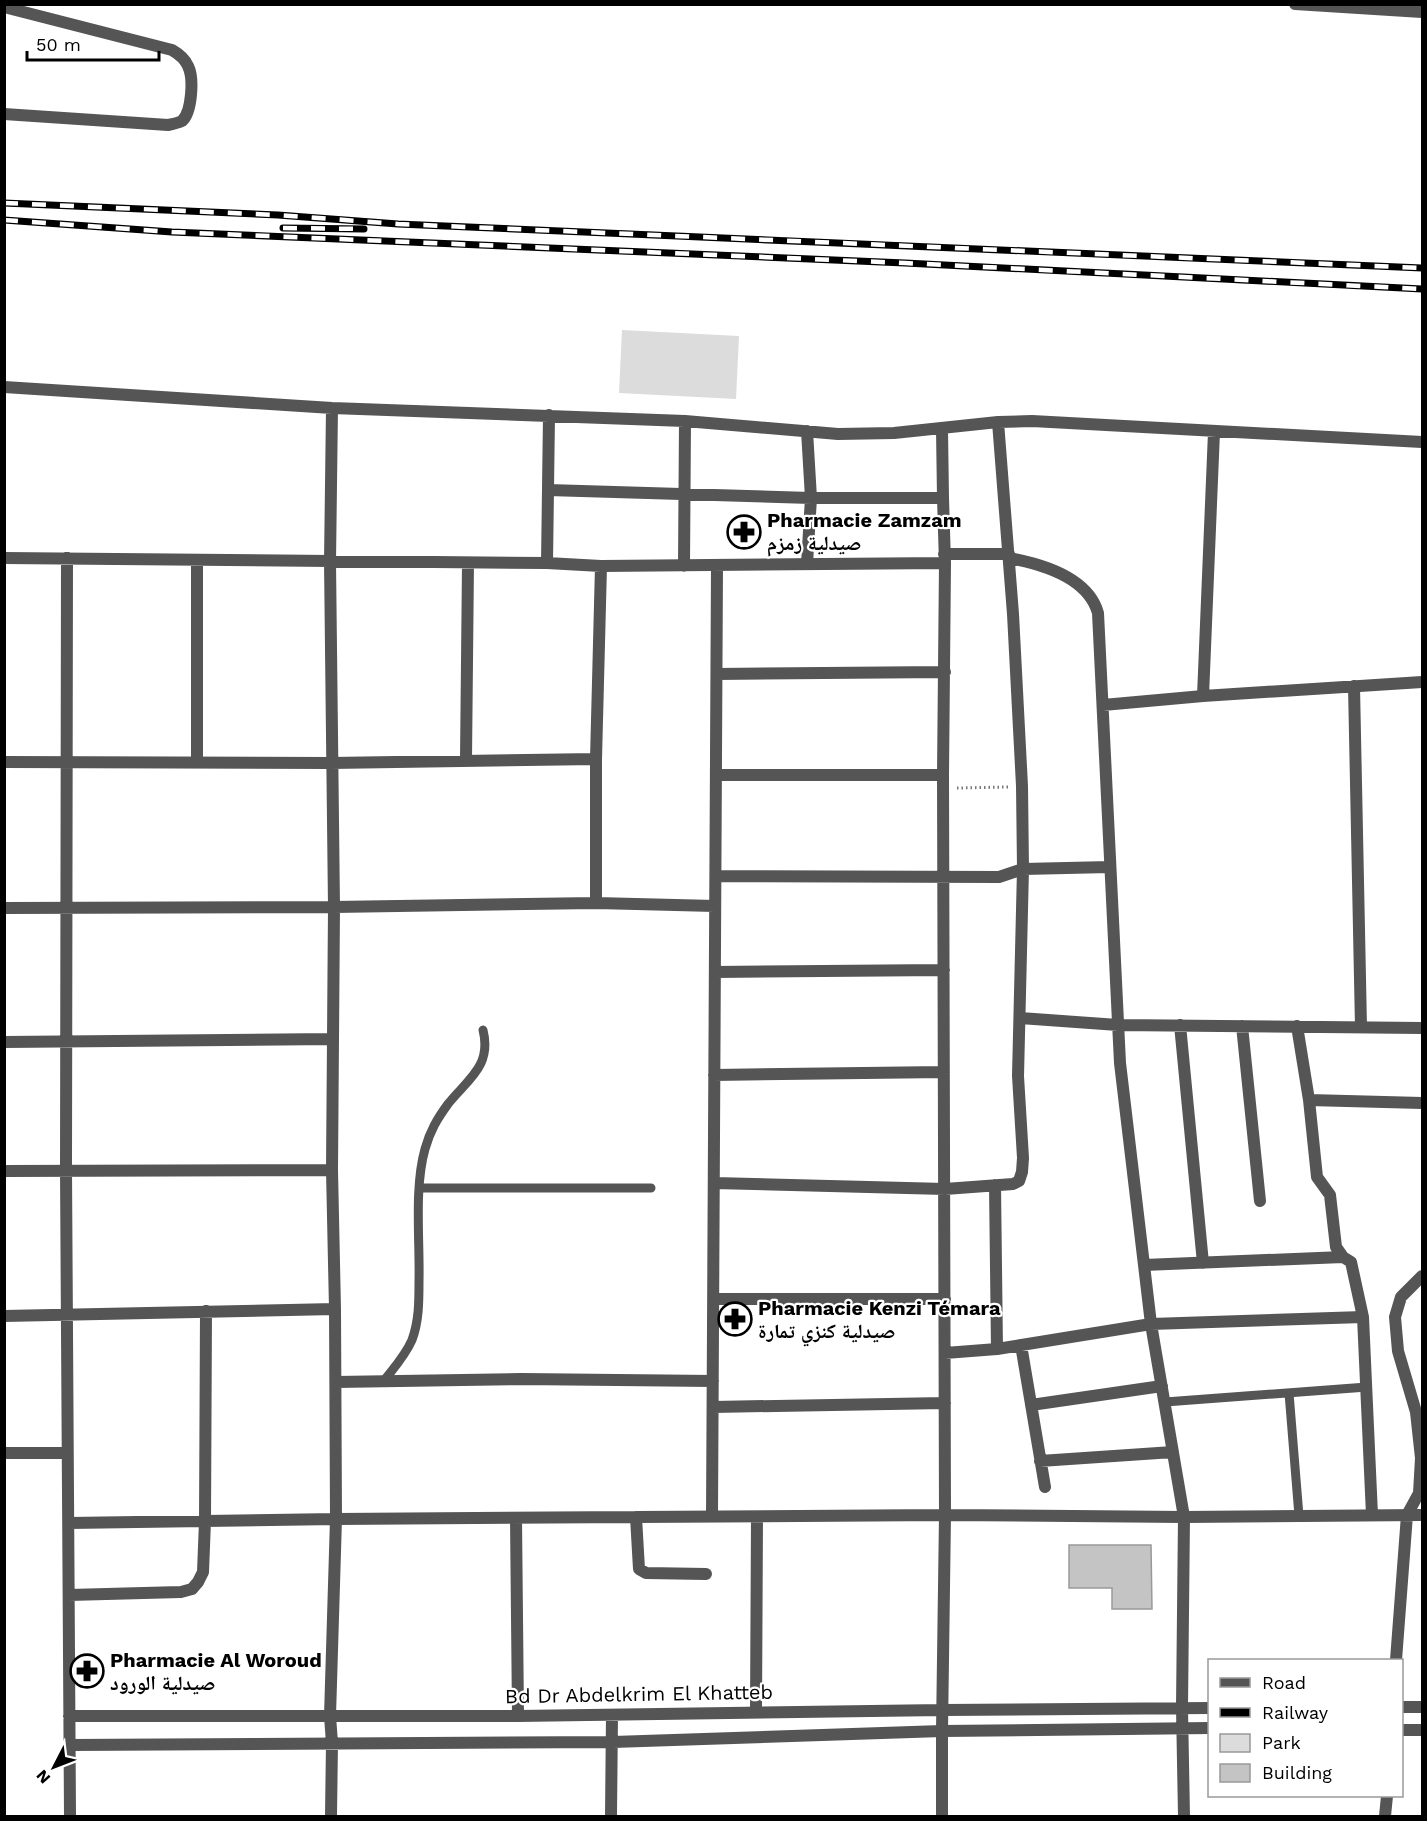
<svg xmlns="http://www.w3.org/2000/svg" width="1427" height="1821" font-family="'Work Sans','Noto Naskh Arabic',sans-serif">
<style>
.green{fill:#dcdcdc}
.building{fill:#c4c4c4;stroke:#999;stroke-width:1.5}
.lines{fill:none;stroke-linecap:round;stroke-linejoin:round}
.path{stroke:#777;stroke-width:3;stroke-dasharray:1.5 3;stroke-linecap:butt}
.service{stroke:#555;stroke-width:9}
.minor{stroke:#555;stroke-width:12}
.rail-casing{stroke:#000;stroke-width:7}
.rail{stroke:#fff;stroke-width:4.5;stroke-dasharray:14;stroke-linecap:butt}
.labels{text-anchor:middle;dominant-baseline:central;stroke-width:4.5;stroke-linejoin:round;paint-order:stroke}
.poi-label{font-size:20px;font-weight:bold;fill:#000;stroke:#fff;text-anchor:start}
.street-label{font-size:20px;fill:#000;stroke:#fff}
</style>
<rect width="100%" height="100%" fill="#fff"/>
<path class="green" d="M622,330L739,336L736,399L619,393Z"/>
<path class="building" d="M1069,1545H1151L1152,1609H1112V1588H1069Z"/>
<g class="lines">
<path class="path" d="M957,788L1008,787"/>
<path class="service" d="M419,1188H651
M383,1382C393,1369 405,1356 412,1340C419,1321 419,1302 419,1281C420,1240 414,1188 425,1149C430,1131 437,1119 448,1104C468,1079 492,1066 483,1030
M1289,1393L1299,1516
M1165,1402L1367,1387"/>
<path class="minor" d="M1295,4L1422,12
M4,7L172,50C179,54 185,59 188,66C194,78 192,112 182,121C178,123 173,124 168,125L4,114
M4,387L332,408L685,421L838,434L894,433L998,422L1032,421L1422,442
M807,431L811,498L807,564
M548,490L811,498H943
M944,554H1009
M4,558L547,563L601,566L945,563
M67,558L66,1170L70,1816
M197,560V762
M547,563L549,415
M684,566L685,421
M717,674L945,672
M1354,686L1361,1027
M1203,696L1214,432
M1103,705L1203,696L1422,682
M466,759L468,563
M4,762L331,763L596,759
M716,775H943
M716,876L999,877L1023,869L1022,786L1013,614L998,422
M596,903V759L601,566
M4,908L334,907L596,903L715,906
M715,972L944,970
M1020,1018L1118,1025L1422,1028
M1180,1025L1203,1263
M1242,1026L1260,1201
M1297,1026L1309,1100L1317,1177L1330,1195L1336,1247L1343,1257L1351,1262L1363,1317
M4,1042L332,1039
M714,1075L944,1072
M1309,1100L1422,1103
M4,1171L332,1170
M714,1183L945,1189L1013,1184L1019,1181L1022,1172L1023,1158L1018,1076L1023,869L1110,867
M995,1185L997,1349
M1144,1265L1343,1257
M713,1299H945
M4,1316L335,1309
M1021,1345L1045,1487
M945,1353L997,1349L1151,1324L1120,1063L1098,613C1088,577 1042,564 1009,558
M336,1382L521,1379L713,1381
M1031,1405L1162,1386
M713,1407L945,1403
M4,1453H67
M1040,1461L1173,1452
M636,1517L639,1569L646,1573L706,1574
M712,1517L717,566
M516,1518L518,1716
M69,1523L336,1519L945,1515L1184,1517L1422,1515
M69,1595L181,1592L192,1589L198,1582L203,1572L205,1521L206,1311
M1396,1660L1407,1515L1419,1493L1421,1458L1416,1412L1398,1351L1395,1317L1401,1297L1422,1276
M1402,1707H1422
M756,1712L757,1517
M69,1716H518L943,1710L1210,1708
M1402,1730H1422
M69,1745L613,1742L942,1731L1210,1728
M331,1816L332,1743L330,1716L336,1519L335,1309L332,1170L334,907L330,562L332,408
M611,1816L612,1715
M942,1816V1731L945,1515L943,775L945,563L943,498L942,429
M1184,1816L1182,1708L1184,1517L1151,1324L1363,1317L1372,1515
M1385,1816L1387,1796"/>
<defs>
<path id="rail" d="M4,203L278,215L398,224L1422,268
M4,220L172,232L905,263L1422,289
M283,228L364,229"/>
</defs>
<use href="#rail" class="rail-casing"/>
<use href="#rail" class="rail"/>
</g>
<defs>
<symbol id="pharmacy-ring" viewBox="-11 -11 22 22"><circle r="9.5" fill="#fff" stroke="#000" stroke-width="1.5"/><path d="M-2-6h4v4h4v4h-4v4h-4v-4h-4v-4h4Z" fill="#000"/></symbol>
</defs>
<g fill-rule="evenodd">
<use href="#pharmacy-ring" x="725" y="513" width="38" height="38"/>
<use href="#pharmacy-ring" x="716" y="1300" width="38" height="38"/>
<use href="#pharmacy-ring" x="68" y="1652" width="38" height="38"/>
</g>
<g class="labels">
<g class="poi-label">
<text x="767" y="520">Pharmacie Zamzam<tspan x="767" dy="23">صيدلية زمزم</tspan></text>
<text x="758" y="1308">Pharmacie Kenzi Témara<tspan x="758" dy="23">صيدلية كنزي تمارة</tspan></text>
<text x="110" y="1660">Pharmacie Al Woroud<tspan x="110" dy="23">صيدلية الورود</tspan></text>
</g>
<g class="street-label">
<text transform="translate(639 1694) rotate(-1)">Bd Dr Abdelkrim El Khatteb</text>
</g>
</g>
<rect width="1427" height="1821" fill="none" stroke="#000000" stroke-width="12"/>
<rect x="1208" y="1659" width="195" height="138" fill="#ffffff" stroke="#999999" stroke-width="1.5"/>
<rect x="1220" y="1678" width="30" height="9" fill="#555555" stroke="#999999" stroke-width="1.5"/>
<text x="1262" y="1689" font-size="18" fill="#000000">Road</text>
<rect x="1220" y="1708" width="30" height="9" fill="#000000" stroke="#999999" stroke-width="1.5"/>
<text x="1262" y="1719" font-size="18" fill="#000000">Railway</text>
<rect x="1220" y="1734" width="30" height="18" fill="#dcdcdc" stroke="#999999" stroke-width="1.5"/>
<text x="1262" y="1749" font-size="18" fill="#000000">Park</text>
<rect x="1220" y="1764" width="30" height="18" fill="#c4c4c4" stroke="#999999" stroke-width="1.5"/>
<text x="1262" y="1779" font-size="18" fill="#000000">Building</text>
<g transform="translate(54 1767) rotate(228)" stroke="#ffffff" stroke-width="4.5" paint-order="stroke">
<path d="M0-4.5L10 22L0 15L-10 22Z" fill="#000000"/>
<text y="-9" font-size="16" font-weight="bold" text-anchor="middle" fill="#000000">N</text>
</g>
<path d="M27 51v9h132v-9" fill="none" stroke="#000000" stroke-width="3"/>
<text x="36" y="51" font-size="18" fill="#000000" stroke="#ffffff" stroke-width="4.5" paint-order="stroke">50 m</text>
</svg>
